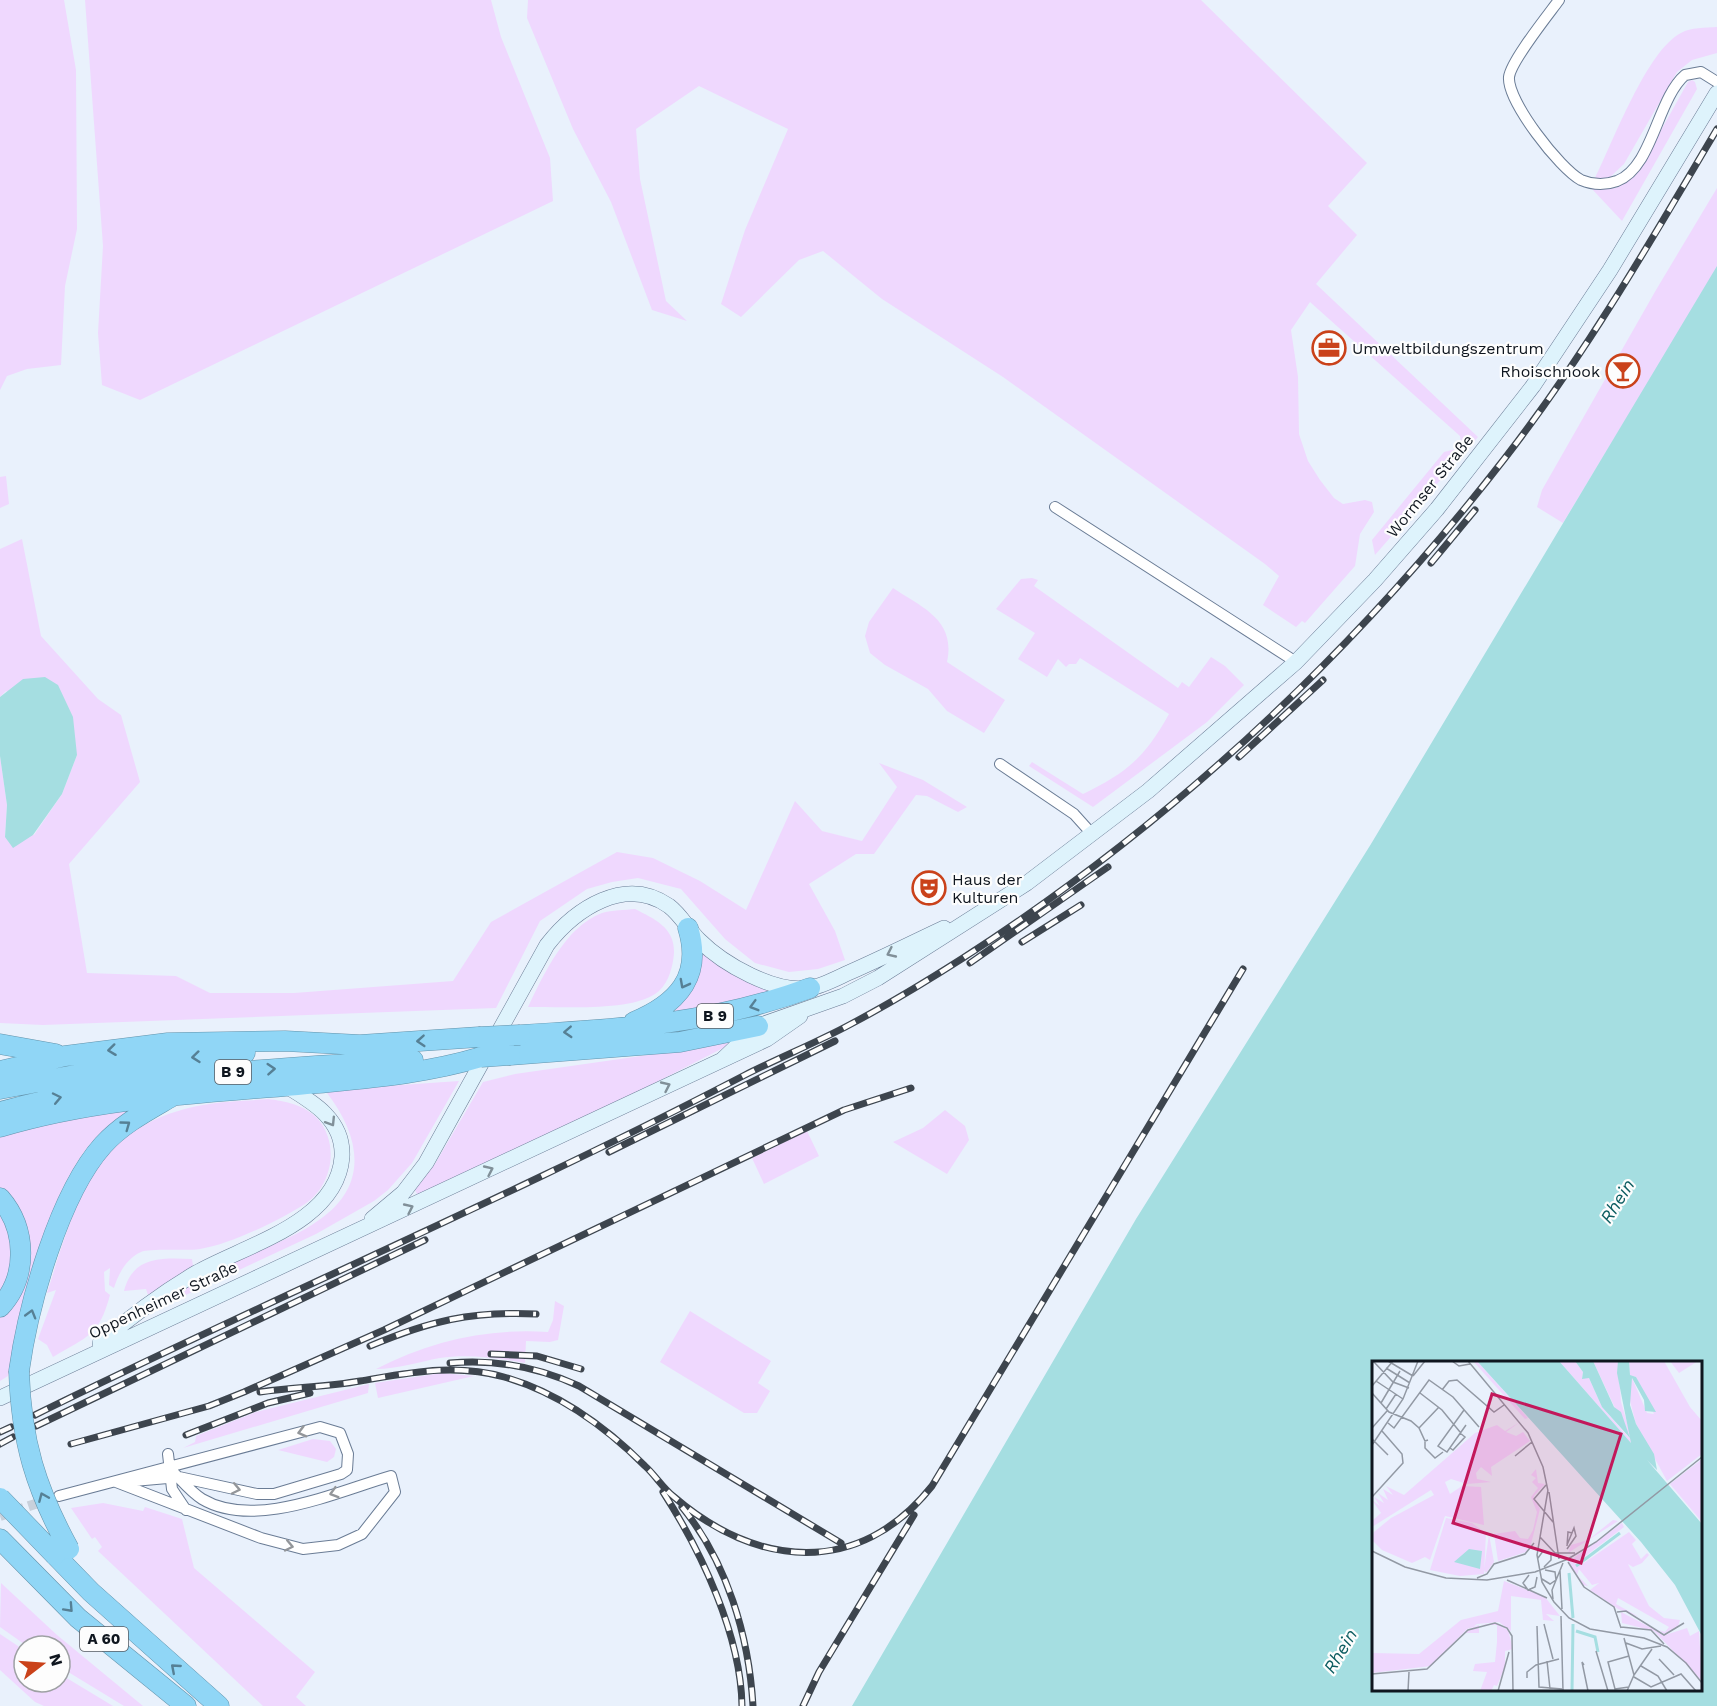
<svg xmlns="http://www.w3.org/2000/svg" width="1717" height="1706" font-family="'Work Sans',sans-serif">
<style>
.green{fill:#efd8fe}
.water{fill:#a5dee1;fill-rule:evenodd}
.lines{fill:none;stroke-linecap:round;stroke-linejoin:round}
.street-tunnel{stroke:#c8d0db;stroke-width:10;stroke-dasharray:10 5;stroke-linecap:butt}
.street-casing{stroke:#6a7c95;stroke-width:12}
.secondary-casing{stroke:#6a7c95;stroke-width:16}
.highway-casing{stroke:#6393ab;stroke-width:21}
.street{stroke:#fff;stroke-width:10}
.secondary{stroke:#def3fc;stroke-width:15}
.highway{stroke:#90d6f6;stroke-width:20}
.rail-casing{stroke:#3d454e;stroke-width:7}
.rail{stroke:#fdfdfd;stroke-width:4.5;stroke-dasharray:14;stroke-linecap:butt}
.highway-bridge-casing{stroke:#6393ab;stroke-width:21;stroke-linecap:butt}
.highway-bridge{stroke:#90d6f6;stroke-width:20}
.oneway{stroke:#819099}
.oneway2{stroke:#568095}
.oneway3{stroke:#93969a}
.labels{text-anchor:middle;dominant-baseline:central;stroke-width:4.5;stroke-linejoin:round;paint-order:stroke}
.shield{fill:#fdfdfd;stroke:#565b62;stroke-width:1.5}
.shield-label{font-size:15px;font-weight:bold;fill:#0f161f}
.poi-label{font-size:16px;fill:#0f161f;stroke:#fdfdfd;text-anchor:start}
.street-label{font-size:16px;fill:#0f161f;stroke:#fdfdfd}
.water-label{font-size:18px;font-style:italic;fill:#0e5e62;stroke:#fdfdfd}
.inset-river{fill:none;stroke:#a5dee1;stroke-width:3}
.inset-road{fill:none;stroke:#9299a4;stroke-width:1.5}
.view{fill:#c2185b;fill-opacity:0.15;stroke:#c2185b;stroke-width:3}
.inset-edge{fill:none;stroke:#0f161f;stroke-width:3}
</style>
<rect width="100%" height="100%" fill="#e9f1fc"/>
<path class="green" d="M0,0H64L76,70L77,229L65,286L61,365L27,369L7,376L0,390Z
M85,0H491L501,37L550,158L553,201L140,400L102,385L98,333L103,246Z
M528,0H1201L1367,163L1328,206L1357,235L1316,284L1478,437L1375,555L1372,540L1444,452L1456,449L1461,442L1460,436L1310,302L1291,330L1298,377L1299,434L1308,461L1320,480L1334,498L1343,504L1365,500L1372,502L1374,512L1360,534L1355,566L1305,623L1302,621L1296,627L1263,605L1279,576L1265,564L1003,377L882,299L823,251L799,260L741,317L721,304L745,230L788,129L699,86L636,129L640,179L666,301L687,321L652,310L611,202L573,129L527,18Z
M1717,27V53L1692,60L1677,72L1624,164L1609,178H1595C1613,142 1647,50 1681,33C1691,27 1705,28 1717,27Z
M1692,80L1695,82L1697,89L1622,221L1592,189L1616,188L1636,175L1688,82Z
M1717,188V269L1563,523L1537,507L1542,490L1656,290Z
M6,476L9,504L0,508V477Z
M22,539L41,636L98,699L121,715L140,782L69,864L87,973L176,976L210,993H294L453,981L491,922L617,852L653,858L700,881L746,910L795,801L822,831L862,841L897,787L879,763L923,780L967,807L958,812L927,796L916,795L874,854H856L809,884L835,931L845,960L818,969L789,972L755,963L725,939L681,889L638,878L612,882L587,889L540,921L496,1008L43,1025L0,1023V756L7,805L5,836L34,835L62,794L77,755L6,691L0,697V549Z
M1032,578L1038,580L1034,586L1178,688L1182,682L1189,687L1211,657L1225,666L1244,685L1207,722L1093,807L1029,766L1032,762L1083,794C1128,772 1145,757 1169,714L1080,658L1076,664H1069L1066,667L1058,659L1047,677L1018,659L1035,633L996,609L1021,579Z
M893,588C923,608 956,620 947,662L1005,700L984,733L947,711L928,689L885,665L870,653L865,636L869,622Z
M635,909C655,919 675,928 674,953C673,966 669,982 659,991C634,1013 561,1006 528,1007C544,974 565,927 602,913C612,910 625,910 635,909Z
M701,950L770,989V992L715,1007L674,1012C692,993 696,976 701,950Z
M732,1040L733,1043L635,1093L418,1196L415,1190L435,1164L483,1082L515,1074L669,1052Z
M459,1081L412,1163L388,1190L374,1201L316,1234L158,1308L156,1307C184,1289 211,1273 240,1259C266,1247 296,1237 319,1220C370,1185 360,1136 327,1093L328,1090Z
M268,1099C285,1101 305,1105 318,1119C340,1145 332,1186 305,1204C280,1220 229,1245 200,1249C187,1251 149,1248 141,1252C127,1258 118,1274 114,1288L109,1285L110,1268L104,1272L105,1291L110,1295C99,1336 88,1336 53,1357L47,1345L38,1339L56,1290L47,1293C77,1200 93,1125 203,1105C224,1101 247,1101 268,1099Z
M129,1110C115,1120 102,1130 91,1143C47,1195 19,1310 8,1376L0,1381V1317L16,1295L4,1192L0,1188V1136L62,1121Z
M945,1110L965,1126L969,1140L947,1174L893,1142L923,1128Z
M807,1131L819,1156L764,1184L752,1158Z
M0,1210C17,1245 16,1262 0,1297Z
M192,1259L193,1266L148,1295L146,1289L124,1291C133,1256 161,1258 192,1259Z
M555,1301L564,1306L558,1340L550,1342L526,1341L525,1363C498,1358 468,1354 440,1358C418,1362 398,1369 376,1369C430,1341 487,1328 548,1332L553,1320Z
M690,1311L771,1361L758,1383L770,1391L757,1413H744L660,1362Z
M442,1373L474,1376L378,1398L375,1383Z
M369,1384L368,1393L183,1448L195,1442L196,1436L256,1412Z
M313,1439L330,1441L336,1449L334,1457L327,1462L278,1450Z
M103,1503L143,1511L145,1507L182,1519L194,1568L315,1672L296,1697L306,1706H263L98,1551L102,1547L95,1537L92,1539L71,1508Z
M1,1583L57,1635L143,1706H124L60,1667V1646H27L0,1627Z
M0,1634L24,1650V1682H60V1674L113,1706H44L35,1702L0,1670Z"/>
<path class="water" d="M1717,266V1706H852L1136,1219L1371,844ZM1374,1362H1700V1690H1374Z
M45,677L58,685L73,717L77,755L62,794L33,835L13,848L5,837L7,805L0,756V697L23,679Z"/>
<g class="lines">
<path class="street-tunnel" d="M0,1516L50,1499"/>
<defs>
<path id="street" d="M1559,0C1548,15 1511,61 1509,77C1507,101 1560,169 1581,180C1593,185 1606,185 1617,181C1653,167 1657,99 1685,75L1701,72L1717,82
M1055,507L1296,662
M1000,764L1074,814L1092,834
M168,1454L172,1489L186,1510
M116,1482L261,1538L303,1549L338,1545L362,1534L395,1492L391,1476C336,1492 254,1530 202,1499C189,1491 179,1477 168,1467
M59,1496L320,1427L340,1433L348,1454L347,1470L341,1474L274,1494H257L179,1477L122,1482"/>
<path id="secondary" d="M723,1059L758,1026L843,996L878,978L1027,883L1148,791L1296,662L1375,580L1437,509L1533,386L1610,270L1717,93
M372,1219L403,1193L426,1163L547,945C575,909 625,875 669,906C681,915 688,929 699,940C723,964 775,994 810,988C822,986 837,978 848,973C880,959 912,943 944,928
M100,1343C130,1317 162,1293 196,1273C245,1245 337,1223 342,1157C344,1120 313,1102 286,1086
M0,1398L767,1039L800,1016"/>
<path id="highway" d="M634,1022C677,1004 703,977 688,928
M520,1035C623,1029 711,1024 810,988
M0,1044L56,1054
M510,1055L680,1042L758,1026
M0,1071L65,1056L168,1043L285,1041L360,1045L479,1037
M0,1089L129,1065L245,1053
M0,1112C134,1075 275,1068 413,1060
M0,1127C107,1095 218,1093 329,1082C380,1077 431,1072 481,1057
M0,1198C27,1229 28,1277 0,1307
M19,1371C28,1306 59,1194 103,1145C122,1124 147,1111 171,1097
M0,1539L78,1618L186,1706
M55,1555L91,1592L219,1706"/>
</defs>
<use href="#street" class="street-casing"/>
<use href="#secondary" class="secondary-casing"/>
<use href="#highway" class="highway-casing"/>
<use href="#street" class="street"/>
<use href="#secondary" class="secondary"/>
<use href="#highway" class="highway"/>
<defs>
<path id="rail" d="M1431,563L1475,510
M1239,757L1323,680
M1022,942L1081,905
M970,963L1108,867
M609,1152L835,1041
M370,1346C430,1321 470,1311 536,1314
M491,1354L537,1356L581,1369
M450,1363C495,1359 538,1367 579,1386L841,1543
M260,1392C293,1387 327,1387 360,1381C409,1373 454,1363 504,1377C557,1392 606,1427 645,1466C655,1475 662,1487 673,1496C756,1568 859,1578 932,1486L1243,969
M35,1415C270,1299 511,1197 743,1076C778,1058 816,1043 851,1024C889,1004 927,981 963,958C1172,823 1353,654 1505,458C1585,355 1651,241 1717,129
M36,1426L425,1240
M0,1432L11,1427
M186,1435L268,1403L310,1393
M0,1444L13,1437
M71,1444L209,1406L244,1392L384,1330L844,1110L911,1088
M663,1492C701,1551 741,1635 742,1706
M682,1507C727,1562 749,1636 753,1706
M803,1706L819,1672L914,1515"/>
</defs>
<use href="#rail" class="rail-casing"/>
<use href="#rail" class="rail"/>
<defs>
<path id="highway-bridge" d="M479,1037L520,1035
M481,1057L510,1055
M19,1371C21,1441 36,1489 69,1549
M0,1498L55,1555"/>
</defs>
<use href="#highway-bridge" class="highway-bridge-casing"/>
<use href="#highway-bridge" class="highway-bridge"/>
</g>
<defs><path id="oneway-chevron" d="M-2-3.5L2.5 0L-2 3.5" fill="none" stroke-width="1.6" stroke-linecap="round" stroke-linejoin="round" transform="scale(1.5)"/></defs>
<g class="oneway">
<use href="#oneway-chevron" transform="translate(891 953) rotate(155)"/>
<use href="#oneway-chevron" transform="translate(666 1086) rotate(-25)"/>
<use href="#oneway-chevron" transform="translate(331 1122) rotate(58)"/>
<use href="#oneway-chevron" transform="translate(489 1170) rotate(-25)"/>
<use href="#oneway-chevron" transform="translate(409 1208) rotate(-25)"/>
</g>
<g class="oneway2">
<use href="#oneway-chevron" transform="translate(684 984) rotate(118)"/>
<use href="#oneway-chevron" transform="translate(754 1006) rotate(164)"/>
<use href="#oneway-chevron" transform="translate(568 1032) rotate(177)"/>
<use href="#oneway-chevron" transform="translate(421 1041) rotate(176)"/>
<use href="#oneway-chevron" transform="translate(112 1050) rotate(173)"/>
<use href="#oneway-chevron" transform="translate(196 1057) rotate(174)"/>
<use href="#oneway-chevron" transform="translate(271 1069) rotate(-4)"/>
<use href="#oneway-chevron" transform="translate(57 1098) rotate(-12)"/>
<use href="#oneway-chevron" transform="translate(126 1125) rotate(-36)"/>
<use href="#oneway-chevron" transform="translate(31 1314) rotate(-74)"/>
<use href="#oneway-chevron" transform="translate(43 1497) rotate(-113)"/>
<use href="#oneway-chevron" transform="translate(69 1608) rotate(47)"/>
<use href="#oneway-chevron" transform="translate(175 1668) rotate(-139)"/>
</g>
<g class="oneway3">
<use href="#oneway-chevron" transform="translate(302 1432) rotate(165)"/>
<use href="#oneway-chevron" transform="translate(236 1489) rotate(12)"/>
<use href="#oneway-chevron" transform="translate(334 1493) rotate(164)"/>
<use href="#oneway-chevron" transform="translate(289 1546) rotate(12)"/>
</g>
<defs>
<symbol id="office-ring" viewBox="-11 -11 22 22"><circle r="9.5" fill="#fdfdfd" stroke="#ca421a" stroke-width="1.5"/><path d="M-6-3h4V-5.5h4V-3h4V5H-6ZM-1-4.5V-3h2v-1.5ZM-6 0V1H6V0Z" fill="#ca421a"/></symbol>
<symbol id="bar-ring" viewBox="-11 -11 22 22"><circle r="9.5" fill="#fdfdfd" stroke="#ca421a" stroke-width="1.5"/><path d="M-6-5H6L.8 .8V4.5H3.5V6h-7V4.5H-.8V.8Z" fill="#ca421a"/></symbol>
<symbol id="theatre-ring" viewBox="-11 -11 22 22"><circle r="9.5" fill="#fdfdfd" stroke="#ca421a" stroke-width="1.5"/><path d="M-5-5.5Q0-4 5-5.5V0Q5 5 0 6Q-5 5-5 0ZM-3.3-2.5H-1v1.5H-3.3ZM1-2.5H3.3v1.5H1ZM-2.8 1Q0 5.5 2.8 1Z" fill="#ca421a"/></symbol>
</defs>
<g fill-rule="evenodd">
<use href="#office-ring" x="1310" y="329" width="38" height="38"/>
<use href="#bar-ring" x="1604" y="352" width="38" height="38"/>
<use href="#theatre-ring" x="910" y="869" width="38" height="38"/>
</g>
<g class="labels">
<g class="shield">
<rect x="697" y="1004" width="36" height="24" rx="4.5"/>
<rect x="215" y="1060" width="36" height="24" rx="4.5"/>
<rect x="80" y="1627" width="48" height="24" rx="4.5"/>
</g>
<g class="shield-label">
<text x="715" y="1016">B 9</text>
<text x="233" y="1072">B 9</text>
<text x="104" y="1639">A 60</text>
</g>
<g class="poi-label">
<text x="1352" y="348">Umweltbildungszentrum</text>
<text x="1600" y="371" text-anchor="end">Rhoischnook</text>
<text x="952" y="879">Haus der<tspan x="952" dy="18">Kulturen</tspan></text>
</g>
<g class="street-label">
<text transform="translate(1430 486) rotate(-51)">Wormser Straße</text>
<text transform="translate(163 1300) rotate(-25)">Oppenheimer Straße</text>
</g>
<g class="water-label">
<text transform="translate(1617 1201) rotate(-58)">Rhein</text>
<text transform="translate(1340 1651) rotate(-59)">Rhein</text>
</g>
</g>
<g transform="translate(1372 1361)">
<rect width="330" height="330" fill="#e9f1fc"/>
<path d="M101,0L106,1L156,57L153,58ZM187,0H203L211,11L210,17H217L230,46L257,77L221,0H246L249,41L261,81H258ZM257,0H292L318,46L330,60V93L295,120L264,63L257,36L260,17L275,52L282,53L264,16L258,15ZM298,0H326L307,12ZM148,61L134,71L144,75L151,71L158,80L119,106L120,115L109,106L104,112L105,118L119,121L95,123L79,118L73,121L78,133L90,125L109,126L112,164L73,155L58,199L53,196L40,202L10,189L0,179L2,171L19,157L62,134L59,129L0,166V160L9,152L0,139L8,145L2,136L12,142L6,132L16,139L11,128L21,134L14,125L32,134L103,72L125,64L133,70ZM330,98V161L298,123ZM164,108L166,122L173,123L162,135L168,148L159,183L154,191L126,200L122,173L143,170L148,177L156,178L161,169L165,151L159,136L166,127L160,121L164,117L159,114ZM74,157L100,162L114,172L112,213L88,215L58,209ZM241,159L246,160L196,192L199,184L216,179ZM250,162L252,166L203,203L209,204L257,171L264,179L260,183L269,198L275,192L277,194L270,202L261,206L256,203L277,245L292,257L308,259L306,265L292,273L287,269L293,271L297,266L246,237L244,243L267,256L246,248L218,229L227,222L220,224L207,208L205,214L216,225L211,224L196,201ZM117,173L122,201L114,212L112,209ZM132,220L173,236L188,255L174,253L182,260L171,259L169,239L139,235V270L127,261L105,263L101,266L107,264V272H93L101,266L95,268L59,305L0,312V292L47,293L89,259L126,250ZM249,251L293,274L315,267L318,275L327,270L330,320L282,270L250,262ZM123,262L136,269L141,288L133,290V306L125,325L122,324L119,330H108L115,311L101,310L103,303L123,301L125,281V264H109Z" fill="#efd8fe"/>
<path d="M105,0H187L259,82L245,12L246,0H257L258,14L264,16L284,51L273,50L272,39L260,17L258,44L264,63L282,93L285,109L275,99L330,163V275L303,224L269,181ZM203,0H221L242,46L249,51L258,77L230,46L217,17L210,18L211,11ZM97,188L110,190L108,208L82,201Z" fill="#a5dee1"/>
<path class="inset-river" d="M204,205L248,172M197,212L201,257M204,270L223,276L226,291M200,330L201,263"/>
<path class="inset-road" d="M1,0L21,21L37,27M16,0L41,15M80,0L87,5L98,3M96,0L156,72L171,106L176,130M14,7L38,22M41,15L53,0M4,20L31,38M0,25L21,0M70,29L77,20L85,19L122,51L132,44M0,32L17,51L39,60L47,67L53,80L56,79M48,32L70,49L88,71M9,42L28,10M14,48L24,33M92,49L66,85L75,91L94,64M16,62L22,67L57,19L81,36L107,66M0,67L15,50M47,67L67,46M0,78L16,94M53,81V87L63,97L71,91M0,84L31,38L46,0M78,87L81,89L93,76L88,72M143,95L160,81M174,124L162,138L181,161M176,129L165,194L170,221L182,241L197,257L218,268L272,277L295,286L314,302L330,322M177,131L187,198M0,136L31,102L30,93L10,70M168,176L183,192H203M195,185L196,171L200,172M195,188L204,175L202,167L195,184M0,190L33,206L74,217L115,219L163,211L196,198L224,181L330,96M166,197L171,190L179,192V199L172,206M196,201L212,226L242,246L249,267M188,210L190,248M157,214L151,222L156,229L163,226L165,216M105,217L115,213L122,203L153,193L162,182M170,218L178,223L184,219L183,211L173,209M135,219L175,237M181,238L180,229L191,202M245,251L254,250L292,274L312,262M189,255L191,330M172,263L181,298M165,265L167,326L190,328M249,266L279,269L292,283M252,277L262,314L255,330M254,282L270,288L289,285M224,290L236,330M287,298L302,314M175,300L178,328M212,304L210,301L216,330M269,305L286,315L295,330M0,313L55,308L96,269L123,262L135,267L140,275L141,330M262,314L280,288M262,316L279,326L309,313L324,330M155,317V311L164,304L187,298M257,326L243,328L236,301L257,295M36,330L37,311M126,330L137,291"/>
<path class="view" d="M120,33L249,73L209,202L81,162Z"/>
<rect width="330" height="330" class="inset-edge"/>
</g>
<g transform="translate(42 1664) rotate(73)"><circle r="28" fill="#fdfdfd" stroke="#9ea1a4" stroke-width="1.5"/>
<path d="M0-4.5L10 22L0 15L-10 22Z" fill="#ca421a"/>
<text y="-9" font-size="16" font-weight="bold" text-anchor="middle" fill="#0f161f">N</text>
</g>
</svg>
